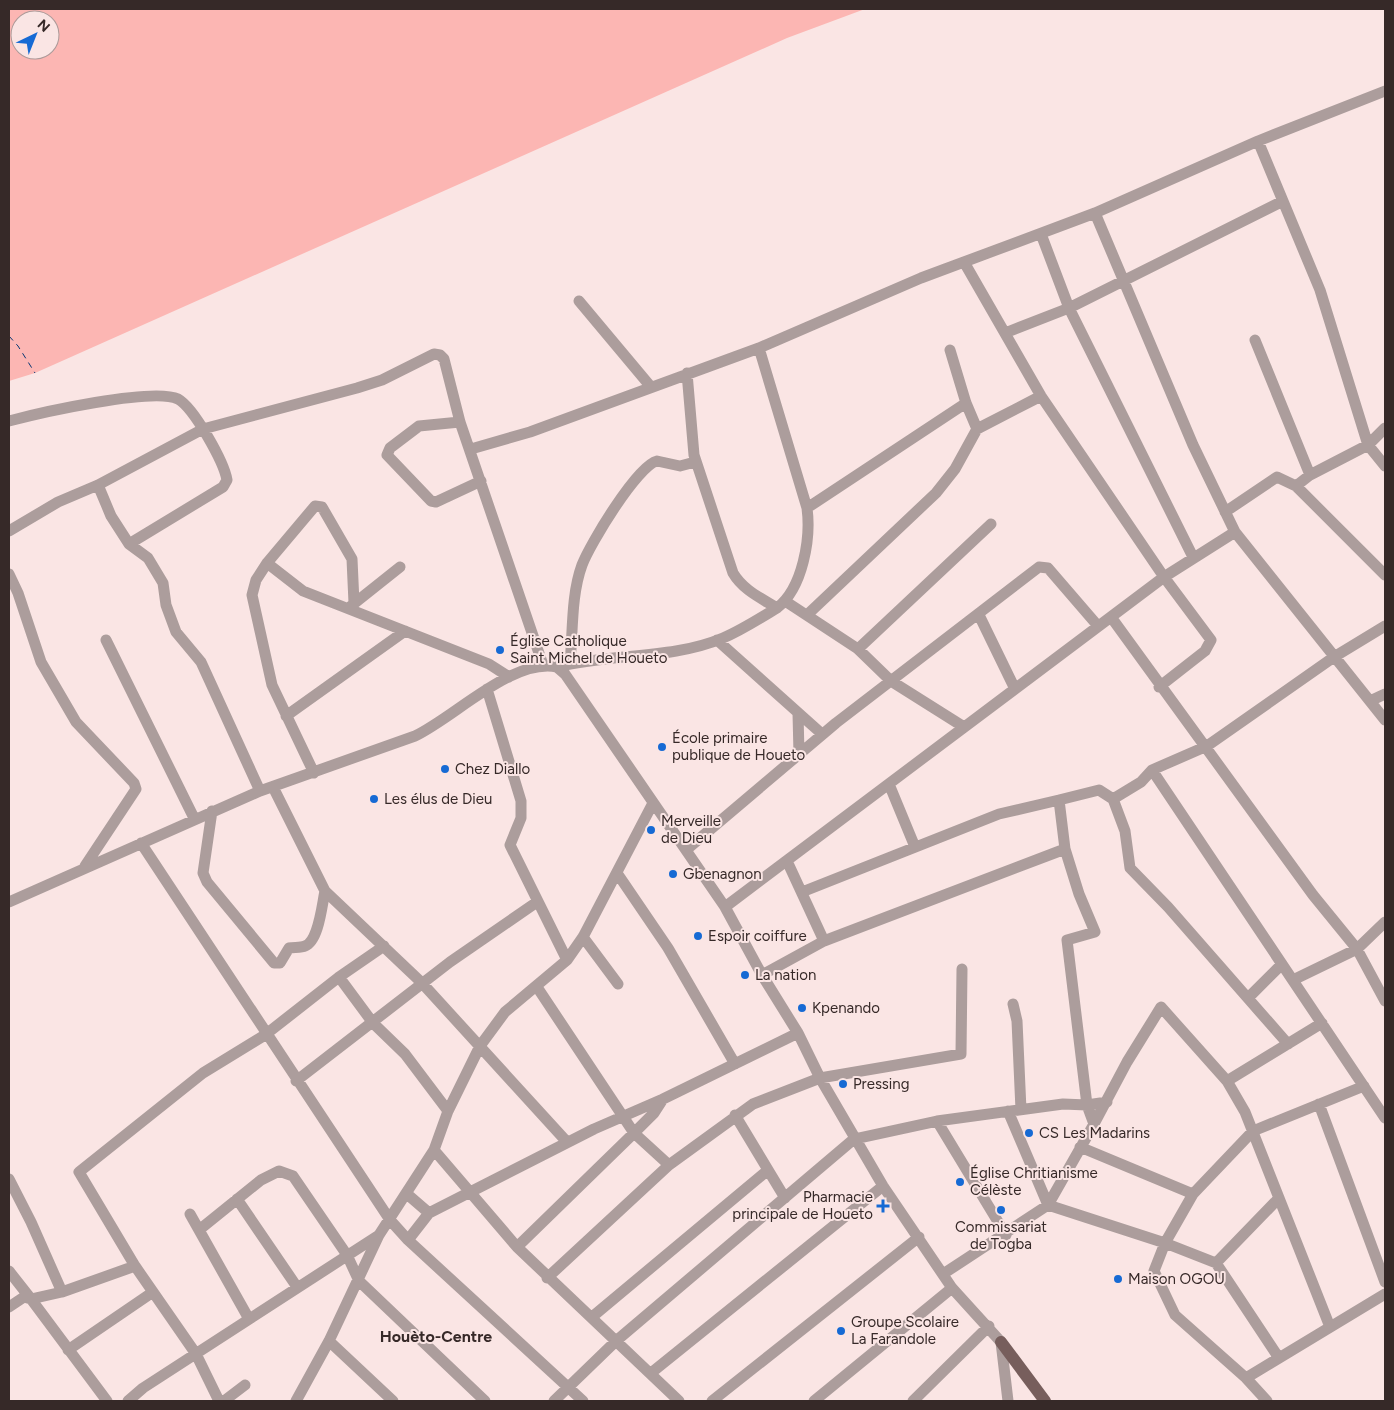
<svg xmlns="http://www.w3.org/2000/svg" width="1394" height="1410" font-family="Figtree,sans-serif">
<style>
.green{fill:#fcb6b3;fill-rule:evenodd}
.lines{fill:none;stroke-linecap:round;stroke-linejoin:round}
.ferry{stroke:#073773;stroke-width:1;stroke-dasharray:6 5;stroke-linecap:butt}
.minor{stroke:#ac9d9c;stroke-width:11}
.major{stroke:#775e5c;stroke-width:12}
.poi-dot{fill:#166ad4;stroke:#fae5e4;stroke-width:2}
.labels{text-anchor:middle;dominant-baseline:central;stroke-width:4;stroke-linejoin:round;paint-order:stroke}
.poi-label{font-size:15px;fill:#362928;stroke:#fae5e4;text-anchor:start}
.neighbourhood-label{font-size:16px;font-weight:bold;fill:#362928;stroke:#fae5e4}
</style>
<rect width="100%" height="100%" fill="#fae5e4"/>
<path class="green" d="M9,9H865L787,38L35,373L9,381ZM20,20H50V50H20Z"/>
<g class="lines">
<path class="ferry" d="M9,336L18,346L35,373"/>
<path class="minor" d="M1258,141L1320,290L1368,445L1385,466
M1095,213L1193,445L1235,532L1385,720
M1041,234L1069,308L1193,557
M964,262L1041,396L1164,577L1211,640L1205,651L1159,687
M579,301L651,387
M1005,333L1069,308L1281,202
M1255,340L1310,475
M950,350L966,403L977,429
M687,373L694,455L733,573C743,590 761,598 777,608
M9,421C39,413 153,387 178,399C194,408 224,462 227,480L223,487L129,544
M460,422L419,426L390,448L387,455L431,501L436,502L481,481
M471,449L530,432L759,348L921,278L1095,213L1258,141L1385,91
M98,485L111,516L129,544L148,558L163,583L166,605L176,632L201,662L260,791
M1296,486L1385,575
M807,508L966,403
M1225,512L1277,477L1296,486L1310,475L1368,445L1385,428
M9,531L58,502L98,485L203,429L357,388L382,380L434,354L440,355L444,359L460,422L543,665
M267,563L303,591L489,664L509,677
M9,574L18,593L41,662L76,722L134,783L136,789L85,866
M785,601L858,649L891,681L964,727
M351,606L400,567
M807,615L936,493L955,469L977,429L1041,396
M979,615L1015,689
M1111,617L1313,895L1357,949L1385,1001
M106,640L194,818
M717,640L822,734
M858,649L991,524
M570,663C573,632 571,595 582,565C590,544 637,466 657,461L680,466L695,462
M557,667L565,674L725,907L762,975L798,1033L820,1078L883,1186L952,1288L1001,1342L1008,1401
M487,689L521,801V818L510,845L567,960
M1370,701L1385,694
M798,713L799,754
M286,716L405,631
M1152,770L1385,1118
M314,773L272,685L252,595L256,580L267,563L315,506L322,507L352,559L354,603
M889,784L915,847
M273,787L325,891L422,983L567,1142
M1059,800L1099,790L1113,799
M212,811L203,873L207,882L274,963H280L289,948C294,947 301,948 305,946C319,941 322,904 325,891
M141,843L390,1220L408,1240L583,1401
M686,850L836,723L1039,567L1048,568L1098,626
M787,861L824,941
M617,873L668,948L735,1064
M802,892L999,814L1059,800L1065,849L1079,894L1095,932L1067,940L1087,1105L1094,1124L1048,1205L943,1274
M9,902L260,791L415,736C455,717 512,658 557,667C611,653 671,660 723,638C742,630 760,618 777,608C803,588 811,538 807,508L759,348
M725,907L1164,577L1235,532
M583,937L618,984
M762,975L824,941L1065,849
M339,977L373,1023L405,1054L448,1111
M1293,980L1357,949L1385,922
M537,987L634,1133L669,1165
M1248,998L1282,964
M1013,1004L1017,1021L1021,1110
M1288,1044L1168,907L1130,868L1125,831L1113,799L1141,782L1152,770L1207,746L1334,657L1385,626
M296,1081L450,962L537,902
M1227,1081L1322,1023
M1319,1104L1385,1282
M1008,1111L1048,1205L1165,1243L1216,1263L1279,1358
M735,1115L785,1198
M937,1121L1006,1235
M1094,1124L1127,1062L1161,1007L1227,1081L1245,1112L1330,1327
M1080,1147L1193,1194
M434,1150L517,1247L679,1401
M9,1179L31,1222L62,1292L135,1266L196,1354L219,1401
M407,1194L429,1213
M237,1199L297,1287
M190,1214L249,1319
M199,1230L261,1180L279,1171L293,1176L347,1255L359,1281L485,1401
M408,1240L429,1213L594,1129L663,1099
M517,1247L634,1133L654,1113L663,1099L798,1033
M1216,1263L1279,1198
M135,1266L79,1172L203,1073L265,1035L339,977L384,946
M9,1271L31,1299L62,1292
M547,1278L669,1165L753,1104L820,1078L961,1054L962,969
M9,1307L24,1297L31,1299L107,1401
M592,1317L768,1170
M329,1341L393,1401
M68,1350L153,1292
M651,1373L883,1186
M1246,1378L1385,1294
M128,1401L143,1388L379,1235L434,1150L448,1111L480,1046L505,1012L567,960L583,937L653,803
M224,1401L245,1385
M296,1401L329,1341L379,1235
M554,1401L616,1341L854,1139L937,1121L1063,1104L1087,1105L1107,1102
M712,1401L919,1237
M814,1401L952,1288
M913,1401L989,1326
M1267,1401L1246,1378L1175,1315L1154,1271L1165,1243L1193,1194L1253,1131L1364,1086"/>
<path class="major" d="M1001,1342L1045,1401"/>
</g>
<g class="poi-dot">
<circle cx="500" cy="650" r="5"/>
<circle cx="662" cy="747" r="5"/>
<circle cx="445" cy="769" r="5"/>
<circle cx="374" cy="799" r="5"/>
<circle cx="651" cy="830" r="5"/>
<circle cx="673" cy="874" r="5"/>
<circle cx="698" cy="936" r="5"/>
<circle cx="745" cy="975" r="5"/>
<circle cx="802" cy="1008" r="5"/>
<circle cx="843" cy="1084" r="5"/>
<circle cx="1029" cy="1133" r="5"/>
<circle cx="960" cy="1182" r="5"/>
<path d="M880.5 1198.5h5v5h5v5h-5v5h-5v-5h-5v-5h5z"/>
<circle cx="1001" cy="1210" r="5"/>
<circle cx="1118" cy="1279" r="5"/>
<circle cx="841" cy="1331" r="5"/>
</g>
<g class="labels">
<g class="poi-label">
<text x="510" y="641">Église Catholique<tspan x="510" dy="17">Saint Michel de Houeto</tspan></text>
<text x="672" y="738">École primaire<tspan x="672" dy="17">publique de Houeto</tspan></text>
<text x="455" y="769">Chez Diallo</text>
<text x="384" y="799">Les élus de Dieu</text>
<text x="661" y="821">Merveille<tspan x="661" dy="17">de Dieu</tspan></text>
<text x="683" y="874">Gbenagnon</text>
<text x="708" y="936">Espoir coiffure</text>
<text x="755" y="975">La nation</text>
<text x="812" y="1008">Kpenando</text>
<text x="853" y="1084">Pressing</text>
<text x="1039" y="1133">CS Les Madarins</text>
<text x="970" y="1173">Église Chritianisme<tspan x="970" dy="17">Célèste</tspan></text>
<text x="873" y="1197" text-anchor="end">Pharmacie<tspan x="873" dy="17">principale de Houeto</tspan></text>
<text x="1001" y="1227" text-anchor="middle">Commissariat<tspan x="1001" dy="17">de Togba</tspan></text>
<text x="1128" y="1279">Maison OGOU</text>
<text x="851" y="1322">Groupe Scolaire<tspan x="851" dy="17">La Farandole</tspan></text>
</g>
<g class="neighbourhood-label">
<text x="436" y="1336">Houèto-Centre</text>
</g>
</g>
<rect width="1394" height="1410" fill="none" stroke="#362928" stroke-width="20"/>
<g transform="translate(35 35) rotate(43)"><circle r="24" fill="#fae5e4" stroke="#ac9a99"/>
<path d="M0-4L9 19L0 12L-9 19Z" fill="#166ad4"/>
<text y="-8" font-size="14" font-weight="bold" text-anchor="middle" fill="#362928">N</text>
</g>
</svg>
